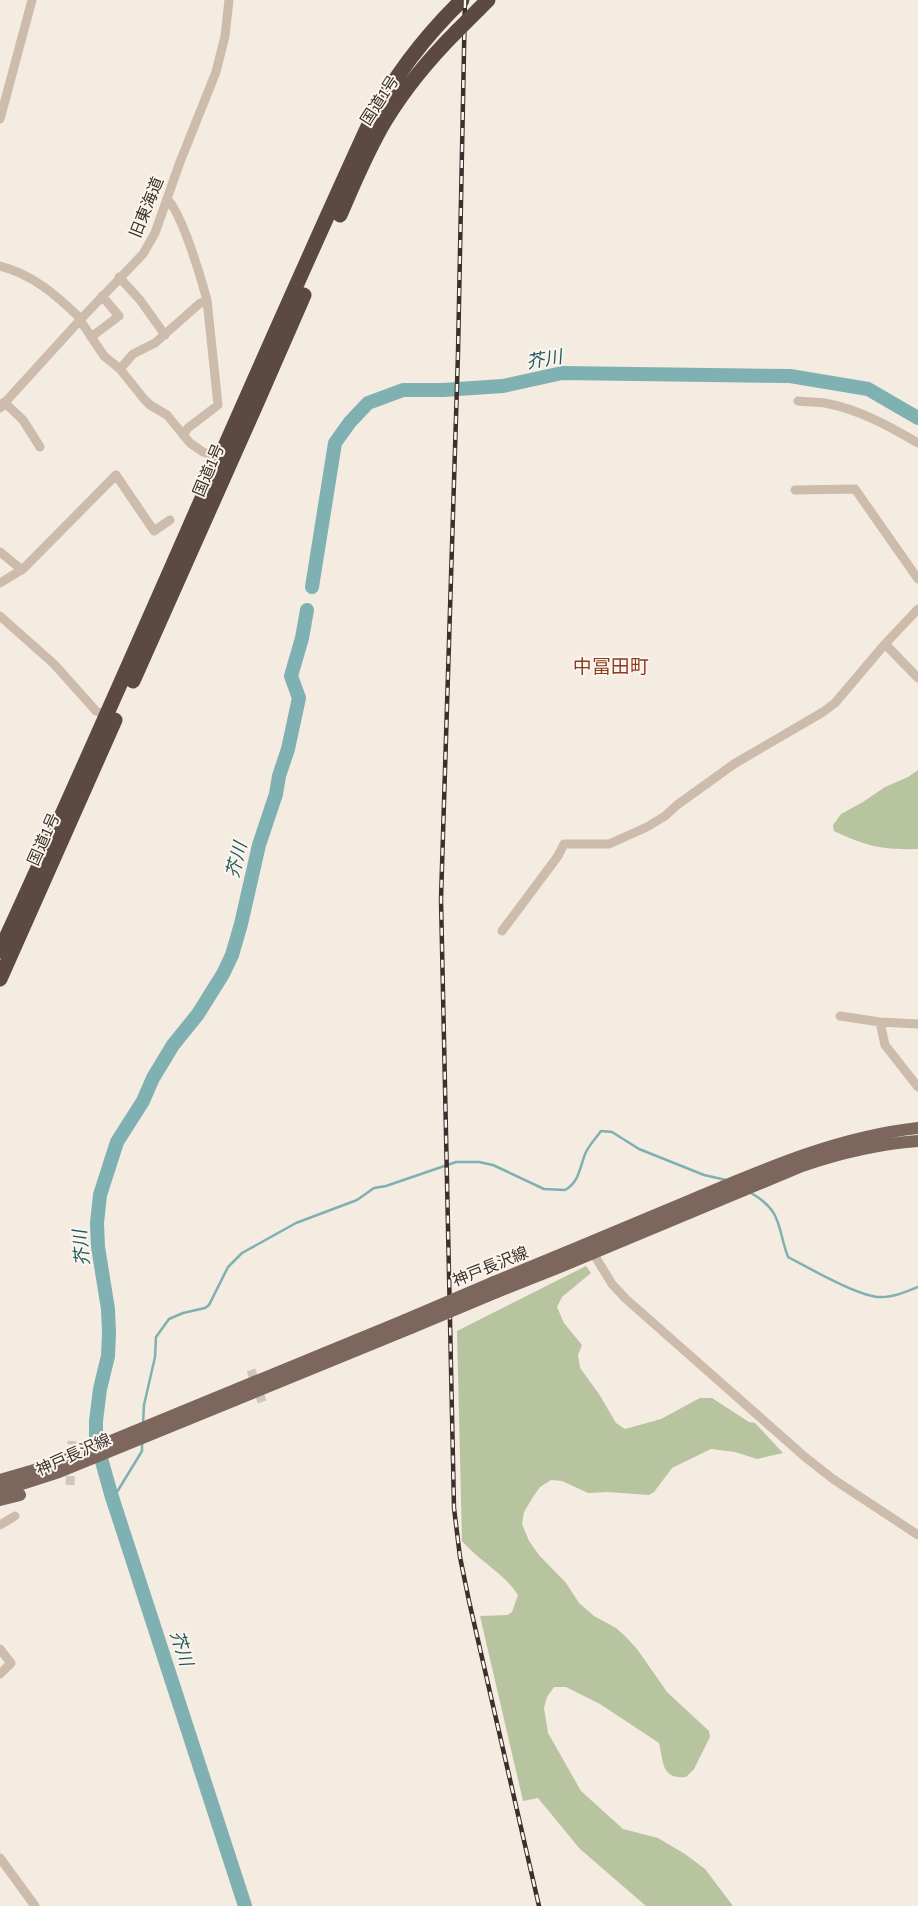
<svg xmlns="http://www.w3.org/2000/svg" width="918" height="1906" font-family="'Archivo Narrow','Noto Sans JP',sans-serif">
<style>
.green{fill:#b8c4a0}
.lines{fill:none;stroke-linecap:round;stroke-linejoin:round}
.stream{stroke:#7fb0b2;stroke-width:2.5}
.river{stroke:#7fb0b2;stroke-width:14}
.street-tunnel{stroke:#cfc6bd;stroke-width:9;stroke-dasharray:9 4.5;stroke-linecap:butt}
.street{stroke:#cdbbac;stroke-width:9}
.primary{stroke:#7d675c;stroke-width:12}
.highway{stroke:#5c4a42;stroke-width:15}
.rail-casing{stroke:#3b302b;stroke-width:4.5}
.rail{stroke:#fbf5ee;stroke-width:2.5;stroke-dasharray:8;stroke-linecap:butt}
.primary-bridge{stroke:#7d675c;stroke-width:12}
.highway-bridge{stroke:#5c4a42;stroke-width:15}
.labels{text-anchor:middle;dominant-baseline:central;stroke-width:4;stroke-linejoin:round;paint-order:stroke}
.street-label{font-size:16px;fill:#3b302b;stroke:#fbf5ee}
.water-label{font-size:18px;font-style:italic;fill:#1f5a5e;stroke:#fbf5ee}
.quarter-label{font-size:19px;fill:#8c3b22;stroke:#fbf5ee}
</style>
<rect width="100%" height="100%" fill="#f4ebe1"/>
<path class="green" d="M918,770V849C882,850 866,846 834,831L833,825L841,814L863,802L885,787L908,777Z
M586,1266L591,1273L562,1297L557,1307L564,1323L582,1345L578,1355L580,1368L599,1394L616,1423L625,1429L661,1419L700,1398H712L749,1422L755,1423L783,1453L757,1459L735,1452L711,1449L672,1468L654,1492L649,1495L608,1492L588,1493L562,1481L551,1480L540,1487L533,1497L524,1512L522,1524L529,1541L539,1555L566,1583L579,1603L594,1616L616,1628L625,1636L637,1649L667,1692L709,1731L710,1737L694,1769L686,1777C661,1779 664,1763 659,1743L600,1704L566,1687H554L547,1697L544,1708L548,1733L581,1791L623,1829L658,1838L685,1854L705,1869L733,1906H646L580,1849L538,1798L523,1801L480,1616L507,1615L512,1612L518,1595C504,1573 479,1561 462,1541L457,1331Z"/>
<g class="lines">
<path class="stream" d="M751,1193C783,1211 777,1228 788,1257C807,1267 861,1298 881,1297C894,1297 906,1292 918,1287
M143,1424L144,1405L155,1357L156,1337L169,1319L183,1313L205,1308L209,1305L228,1267L242,1253L296,1223L357,1200L374,1188L386,1186L456,1162H479L493,1165L544,1189L565,1190C580,1182 580,1165 586,1152C590,1144 596,1138 601,1131L612,1132L639,1149L704,1175L726,1180
M111,1494L117,1492L142,1451V1442"/>
<path class="river" d="M312,587L335,443L350,422L368,403L403,390H443L503,386L562,373L790,376L868,389L918,418
M245,1906L111,1494L96,1440V1421L100,1389L108,1356L109,1333L108,1309L98,1247L97,1223L100,1195L117,1142L143,1101L153,1078L173,1045L198,1014L223,974L232,955L241,924L259,845L276,794L279,776L288,749L299,698L291,676L302,638L307,610"/>
<path class="street-tunnel" d="M251,1370L262,1402
M70,1485L72,1441"/>
<path class="street" d="M0,119L32,0
M167,199C182,213 201,278 207,300L218,405L188,428L183,435
M0,266C33,274 57,296 81,319
M119,277L140,300L165,335
M80,320L104,356L120,369L144,399L150,405L167,415L190,443L203,452L219,457
M91,337L119,316L102,296
M120,369L133,354L155,343L199,304L207,300
M798,401C807,402 816,402 825,403C858,409 889,426 918,443
M4,402L23,420L40,447
M0,408L80,320L143,254L155,233L180,162L216,72L225,36L229,0
M795,490L855,489L918,579
M0,552L22,570
M0,583L23,569L116,475L154,531L170,520
M0,616L54,664L96,711L106,715
M885,644L918,678
M502,931L558,856L564,844H609L647,827L665,816L677,805L734,764L823,712L835,703L885,644L918,609
M840,1016L880,1022L918,1024
M880,1022L885,1045L918,1087
M590,1248L612,1284L626,1299L805,1457L833,1479L918,1535
M0,1525L15,1516
M0,1649L11,1663L0,1674
M0,1858L35,1906"/>
<path class="primary" d="M494,1282C560,1255 625,1228 691,1200C765,1169 837,1137 918,1128
M497,1292L555,1269L802,1166C840,1153 878,1144 918,1141
M0,1480L55,1464L405,1320
M0,1491L59,1472L411,1328
M0,1500L20,1495"/>
<path class="highway" d="M478,10L488,0
M340,215C354,183 367,151 385,121C405,88 429,59 457,31
M133,681C191,552 248,424 304,295
M0,951C127,676 244,396 371,120C395,75 425,36 462,0
M0,979L115,720"/>
<defs>
<path id="rail" d="M465,0L458,353L441,899L454,1508L460,1557L469,1601L539,1906"/>
</defs>
<use href="#rail" class="rail-casing"/>
<use href="#rail" class="rail"/>
<path class="primary-bridge" d="M405,1320L494,1282
M411,1328L497,1292"/>
<path class="highway-bridge" d="M457,31L478,10"/>
</g>
<g class="labels">
<g class="street-label">
<text transform="translate(379 100) rotate(-57)">国道1号</text>
<text transform="translate(146 207) rotate(-68)">旧東海道</text>
<text transform="translate(208 470) rotate(-67)">国道1号</text>
<text transform="translate(43 839) rotate(-66)">国道1号</text>
<text transform="translate(490 1266) rotate(-22)">神戸長沢線</text>
<text transform="translate(73 1454) rotate(-24)">神戸長沢線</text>
</g>
<g class="water-label">
<text transform="translate(544 359) rotate(-10)">芥川</text>
<text transform="translate(236 860) rotate(-76)">芥川</text>
<text transform="translate(81 1248) rotate(-96)">芥川</text>
<text transform="translate(182 1648) rotate(72)">芥川</text>
</g>
<g class="quarter-label">
<text x="611" y="666">中冨田町</text>
</g>
</g>
</svg>
